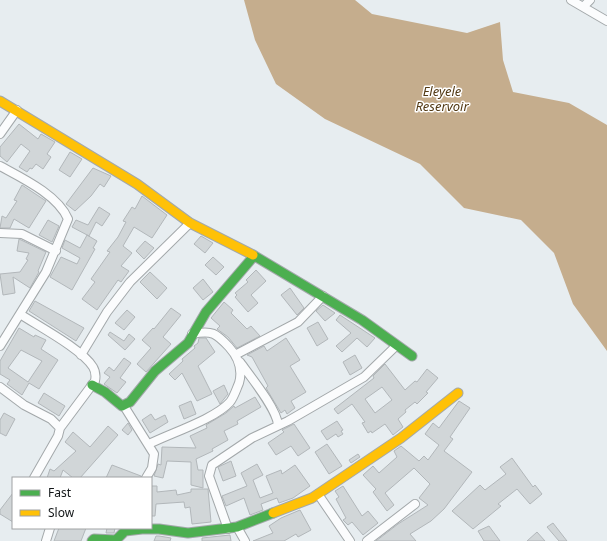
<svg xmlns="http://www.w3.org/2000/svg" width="607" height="541" font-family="'Noto Sans',sans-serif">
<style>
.water{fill:#c5ad8d}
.building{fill:#d1d6d8;stroke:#b2b7ba;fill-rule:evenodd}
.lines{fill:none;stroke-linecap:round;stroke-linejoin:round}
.street-casing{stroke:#a3a8aa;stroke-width:10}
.fast-casing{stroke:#a3a8aa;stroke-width:11}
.slow-casing{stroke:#a3a8aa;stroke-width:11}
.street{stroke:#fbfcfd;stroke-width:8}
.fast{stroke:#4caf50;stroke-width:9}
.slow{stroke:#ffc107;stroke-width:9}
.labels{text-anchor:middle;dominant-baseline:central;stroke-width:3;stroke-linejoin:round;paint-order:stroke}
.water-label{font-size:13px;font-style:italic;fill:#523913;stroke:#fff}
</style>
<rect width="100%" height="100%" fill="#e7edf0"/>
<path class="water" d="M244,0H355L372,14L467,33L500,22L503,60L513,92L569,103L607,125V351L573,304L554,253L521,220L464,208L420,164L325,119L276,84L255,40Z"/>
<path class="building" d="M19,124L38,139L41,134L55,142L47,154L51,157L43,169L36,164L32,169L30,168L27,172L19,167L30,151L21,144L7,162L0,156V147Z
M70,152L82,159L70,177L59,170Z
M93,168L111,176L104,187L100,184L91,196L75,211L66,204Z
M22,185L46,201L29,228L14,219L10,228H0L2,216L6,218L17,201L14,200Z
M142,196L167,215L152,238L134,227L123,246L132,253L121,266L129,271L121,282L118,280L97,310L82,299L95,282L91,279L110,252L107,251L118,237L126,222L123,221L132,207L135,209Z
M99,207L110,214L102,226L96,222L89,236L72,227L76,220L88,225Z
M48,220L59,226L52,242L39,235Z
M87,235L97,241L93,248L95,249L72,290L50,277L61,257L77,264L80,258L62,248L65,240L80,248Z
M201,236L213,243L205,253L194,244Z
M19,239L46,252L38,271L39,272L30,288L13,277L15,293L3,295L0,274L20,272L28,260L26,259L29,253L17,251Z
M145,241L154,248L144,259L136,251Z
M213,257L224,267L216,275L205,265Z
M256,270L266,281L251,295L258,303L248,312L235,297L237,295L235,293L248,282L246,280Z
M150,272L167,288L157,299L140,282Z
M203,279L213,292L203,300L193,288Z
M290,288L304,308L297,315L281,295Z
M35,301L84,328L76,341L29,311Z
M224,302L233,310L231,313L247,329L251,326L260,336L237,348L228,337L217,329L220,326L211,318Z
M323,305L335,313L325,321L316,311Z
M171,308L181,315L163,337L171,344L146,372L137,364L151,348L142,340L153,328L154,329Z
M127,310L135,317L124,330L115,323Z
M340,315L375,338L367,347L357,338L342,352L336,346L351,333L336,320Z
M318,322L328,339L317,346L307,328Z
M19,328L34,337L35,335L46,340L41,349L58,360L39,389L29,383L22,395L7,384L10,380L0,374V361ZM21,350L42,361L28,382L8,368Z
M110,332L124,341L129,334L135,339L125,350L108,335Z
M199,338H206L215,352L198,366L212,394L197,401L182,373L175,380L169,374L183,361L182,359L195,348L194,346L198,343Z
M286,338L300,360L290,366L306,392L291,401L295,408L287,414L285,410L281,413L266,388L268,386L252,357L247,355L264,346L267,351Z
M355,355L362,368L350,375L343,362Z
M124,358L131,363L120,378L126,382L117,393L104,384L110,377L104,373L109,367L114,371Z
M385,364L405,390L415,381L417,382L427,369L438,378L426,392L428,393L417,404L415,402L405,410L406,412L398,419L403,427L393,435L385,424L372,433L371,431L368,433L362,423L365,422L352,404L338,414L334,409L374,378L373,376ZM382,387L392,400L375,413L365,399Z
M224,385L228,394L220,404L213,391Z
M44,393L65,406L59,416L38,403Z
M255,397L261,407L237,421L238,424L224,431L228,440L212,449L213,451L196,459L198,470H203V488L191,485V462L167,461L163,478L154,476L158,464L161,465L162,447L196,448L190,436L207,428L206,425L226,413L234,406L235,408Z
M191,401L196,414L184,419L179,406Z
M459,401L470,408L450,437L453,439L444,451L472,472L444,509L431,521L410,534L416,541H376L398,524L428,505L419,498L430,484L414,468L385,493L394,505L387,511L373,492L376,489L363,475L373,466L379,473L397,457L394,451L401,446L419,461L424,456L428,460L439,445L425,434L433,423L439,428Z
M4,413L15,419L6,436L0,433V420Z
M151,414L155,420L165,415L168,422L150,433L142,420Z
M337,421L343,430L341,431L343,434L338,437L336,434L327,440L321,431Z
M128,423L132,430L128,435L122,430Z
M294,424L310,448L298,456L291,446L276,455L268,443L284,432L282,430Z
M108,426L118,435L80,478H73L63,470L60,478H47L50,469L54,471L76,451L65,442L73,432L90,447Z
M327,444L342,466L329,474L315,452Z
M358,454L360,457L351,463L349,460Z
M512,458L533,487L535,485L542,494L530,504L517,489L498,504L501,506L473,529L452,511L480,485L485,490L506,474L500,467Z
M231,461L236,476L223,481L218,467Z
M257,464L263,475L253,480L260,498L273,493L266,476L281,470L282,474L295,465L310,486L293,498L279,503L277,498L261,504L263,510L250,515L244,498L226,506L222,496L247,486L241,473Z
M112,465L141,476V478H106Z
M151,486H157V492L176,490L177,495L191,492V489H208L211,522L192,524L190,507L185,508L184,502L156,504L155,516H151Z
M343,486L362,516L368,511L378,523L363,535L352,522L348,525L343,520L346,518L336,499L339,497L335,491Z
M13,493V522L0,514V510Z
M300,510L311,530L298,537L296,534L284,541H253L273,533L269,526L281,518Z
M553,523L567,541H559L547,527Z
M489,526L500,541H484L478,531Z
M59,528H86L81,541H54Z
M107,528H115L114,533H106Z
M537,532L545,541H527Z
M230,535L231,541H202V538Z
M156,536H159L171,538L170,541H154Z"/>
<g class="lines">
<defs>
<path id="street" d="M571,0L607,21
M583,7L590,0
M0,134L17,110
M0,166C22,178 58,195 68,219L46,272L0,346
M0,233L22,234L56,251
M20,314C38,326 82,349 93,367C96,372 96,376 95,381L60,428
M81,355L107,312L130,282L190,223
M235,355L298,322L323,296
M240,362C250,376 277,409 278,425
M0,387L24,405L51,419L60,428L58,436L34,478
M124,406L154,454L152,468L146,478
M149,444C171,433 215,419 230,402C234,397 236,390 239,383C243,369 238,357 229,347C216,333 212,330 192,334
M318,494L350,541
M237,527L245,541
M228,529L209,476L212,465L252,438L288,421L364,377L397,345
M46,541L50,528
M367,541L415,504"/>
<path id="fast" d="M253,255L362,320L412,356
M92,385L105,392L122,406L130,402L155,371L188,343L206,312L254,256
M92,541L94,539L116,540L125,531L142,529H159L188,533L237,527L273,513"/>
<path id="slow" d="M0,101L137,184L190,223L253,255
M273,513L312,498L401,438L458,393"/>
</defs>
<use href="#street" class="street-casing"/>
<use href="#fast" class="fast-casing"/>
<use href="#slow" class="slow-casing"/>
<use href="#street" class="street"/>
<use href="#fast" class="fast"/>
<use href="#slow" class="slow"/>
</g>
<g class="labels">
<g class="water-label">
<text x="442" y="91">Eleyele<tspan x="442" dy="15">Reservoir</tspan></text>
</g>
</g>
<rect x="12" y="477" width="140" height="52" fill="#ffffff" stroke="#a0a2a3"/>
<rect x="20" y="490" width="20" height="6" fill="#4caf50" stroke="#a0a2a3"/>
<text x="48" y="497" font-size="12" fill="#121618">Fast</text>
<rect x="20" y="510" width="20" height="6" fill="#ffc107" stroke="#a0a2a3"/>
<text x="48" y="517" font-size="12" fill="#121618">Slow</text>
</svg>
